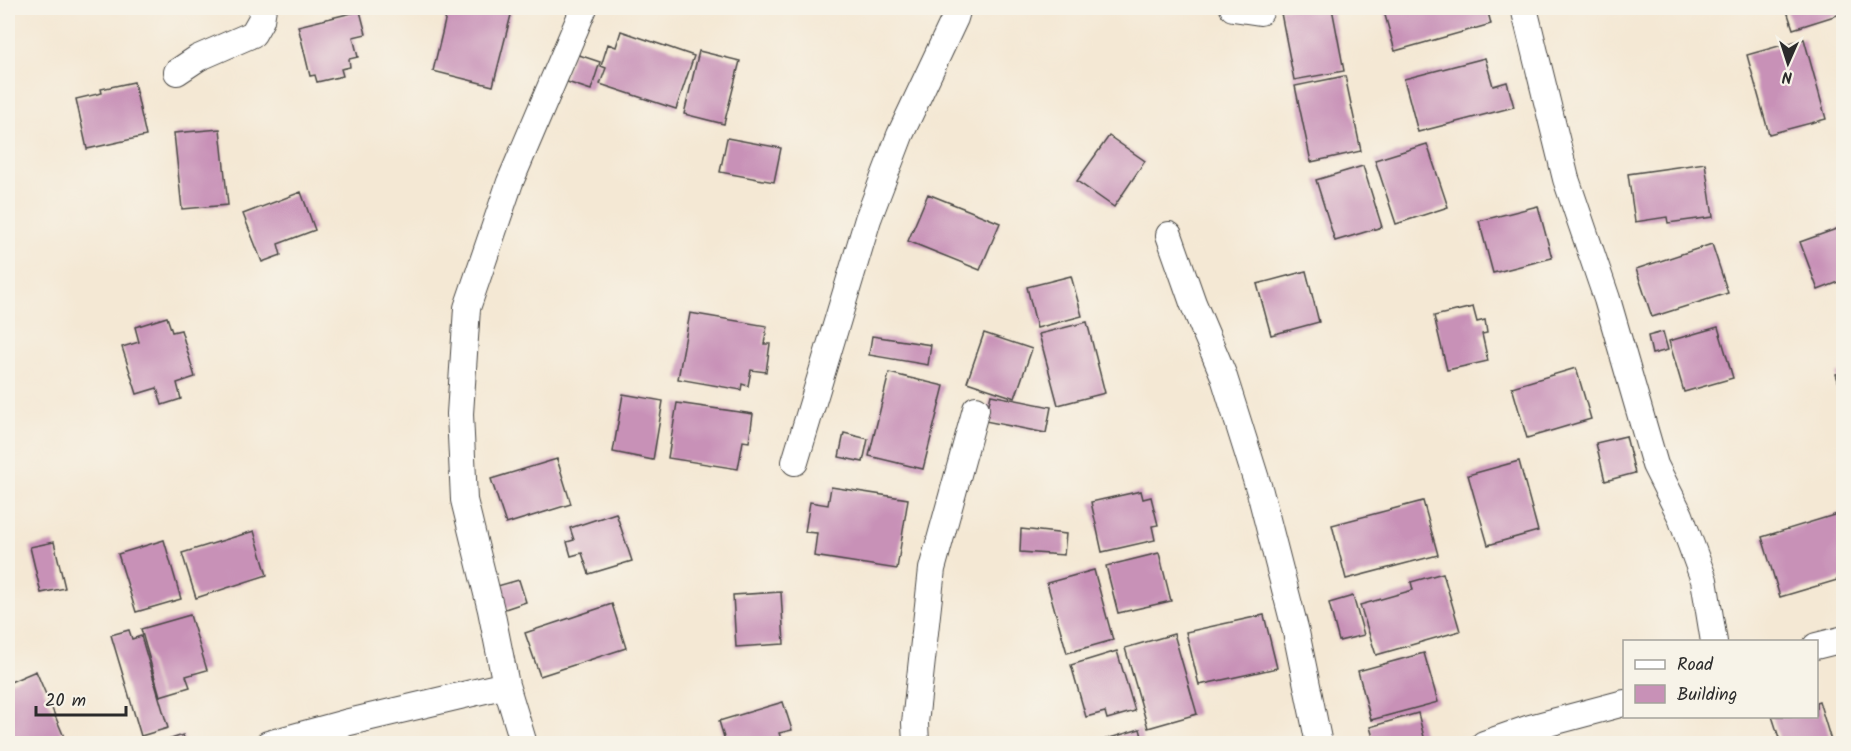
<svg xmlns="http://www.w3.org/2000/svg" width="1851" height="751" font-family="Kalam,sans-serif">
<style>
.building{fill:#c891b7}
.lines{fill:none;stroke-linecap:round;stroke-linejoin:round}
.minor-casing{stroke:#494744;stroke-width:28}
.minor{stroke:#fff;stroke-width:26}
</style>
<rect width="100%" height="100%" fill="#f7f3e8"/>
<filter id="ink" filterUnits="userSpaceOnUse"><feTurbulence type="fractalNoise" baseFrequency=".0167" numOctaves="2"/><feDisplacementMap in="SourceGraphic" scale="12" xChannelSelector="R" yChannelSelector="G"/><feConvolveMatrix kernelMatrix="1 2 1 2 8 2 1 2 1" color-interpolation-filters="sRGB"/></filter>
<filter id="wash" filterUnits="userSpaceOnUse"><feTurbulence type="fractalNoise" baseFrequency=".008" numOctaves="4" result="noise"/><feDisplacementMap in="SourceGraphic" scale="24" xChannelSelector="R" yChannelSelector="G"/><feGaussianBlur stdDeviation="1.35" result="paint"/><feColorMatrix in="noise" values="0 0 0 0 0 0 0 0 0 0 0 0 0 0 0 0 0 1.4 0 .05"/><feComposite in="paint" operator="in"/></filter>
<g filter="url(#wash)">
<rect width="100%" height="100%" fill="#f4e8d4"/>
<g id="blocks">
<path class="building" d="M448,8H496L512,11L493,86L433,71Z
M1280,8H1332L1344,71L1294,80Z
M1383,8H1487L1491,24L1395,51Z
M1786,8H1844V13L1793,29Z
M360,11L366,34L353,37L358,57L349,59L350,67L341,69L343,76L317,82L315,75L310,76L298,26Z
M621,31L694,56L676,109L600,84L606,68L601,66L608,44L616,47Z
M1804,39L1826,119L1769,134L1747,55Z
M699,51L740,61L724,124L684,114Z
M573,53L600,62L591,90L564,81Z
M1485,58L1493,86L1507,82L1514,107L1418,132L1404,79Z
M1345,76L1361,151L1311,162L1295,86Z
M134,82L146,136L87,149L76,99L102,93L101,89Z
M220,129L228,205L182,209L174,133Z
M1109,136L1145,161L1114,207L1077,181Z
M727,138L781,148L774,182L720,172Z
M1427,144L1448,207L1396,224L1375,160Z
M1705,163L1713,217L1668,223L1667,217L1635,222L1628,174Z
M1363,166L1382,227L1335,241L1316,180Z
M301,192L315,230L278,244L281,255L262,262L243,214Z
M928,194L1000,223L980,270L908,241Z
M1538,206L1552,258L1493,273L1479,221Z
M1842,227L1844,232V280L1818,290L1800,242Z
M1712,244L1728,293L1652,317L1636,269Z
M1306,271L1319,322L1271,335L1257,284Z
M1071,276L1082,316L1037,328L1027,287Z
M1473,307L1477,322L1485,320L1487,333L1482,334L1488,361L1447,370L1434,316Z
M690,313L767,326L764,344H770L766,372L751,370L748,386L742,384L741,390L678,379Z
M167,317L172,332L181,330L195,377L177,383L181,399L162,405L157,388L137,394L122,347L139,342L135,327Z
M1087,322L1105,393L1058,405L1039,334Z
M1718,327L1733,378L1684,392L1669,341Z
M1663,332L1668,350L1652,354L1648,336Z
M984,333L1032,349L1015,398L967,382Z
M872,336L931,345L928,365L869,355Z
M1576,368L1591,419L1527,438L1512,387Z
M1844,372V396H1843L1836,374Z
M889,373L944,386L923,469L869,456Z
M623,394L663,401L653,460L613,452Z
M991,395L1051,407L1046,433L985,421Z
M677,403L753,414L749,442L743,441L738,469L668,458Z
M844,433L868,439L863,462L839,457Z
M1626,436L1635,473L1605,481L1596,443Z
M557,459L571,504L506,524L491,479Z
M1519,461L1538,531L1488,545L1468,475Z
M831,487L908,499L897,569L814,556L817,533L805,532L810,502L828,505Z
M1141,491L1143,499L1151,497L1158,525L1152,526L1155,540L1102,552L1091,502Z
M1423,501L1438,555L1346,579L1332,525Z
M1844,512V578L1780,597L1762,537Z
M616,513L632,561L589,574L582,553L571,556L567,542L574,540L570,528Z
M1021,529L1066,534L1064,555L1020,552Z
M254,531L267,575L196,598L182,553Z
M164,540L181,599L136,612L118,554Z
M54,542L65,588L41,593L30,547Z
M1159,553L1171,601L1118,613L1106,566Z
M1094,570L1113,640L1067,653L1047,583Z
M1443,573L1460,631L1376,655L1360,605L1413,590L1411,582Z
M519,580L526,602L502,610L494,587Z
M781,592L784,644L736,647L733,595Z
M1353,596L1364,635L1339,641L1329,603Z
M612,604L626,648L540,676L525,633Z
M190,615L207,670L186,676L190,687L160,696L141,629Z
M1264,615L1277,668L1199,685L1186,632Z
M129,630L132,639L141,636L168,728L141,736L111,635Z
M1174,634L1197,714L1148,728L1125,648Z
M1117,651L1135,711L1107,719L1105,712L1086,717L1071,665Z
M1424,653L1438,702L1371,720L1358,671Z
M36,671L67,744H8V683Z
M1819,701L1832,744H1781L1772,716H1816V702Z
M783,702L792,730L779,733L783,744H726L719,721Z
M1418,713L1425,741L1415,744H1375L1370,727Z
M1140,729L1144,744H1093V743Z
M183,735L186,744H159V743Z"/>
</g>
</g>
<g filter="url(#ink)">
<use href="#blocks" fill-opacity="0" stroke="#494744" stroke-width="1.5"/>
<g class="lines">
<defs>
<path id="minor" d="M1233,8L1260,12
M1524,8L1566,179L1607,299L1655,465L1680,515L1704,580L1714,642
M177,72L198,58L253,34L261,20L263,8
M1169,235L1193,303L1223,374L1260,492L1296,632L1319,744
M795,462L868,219L900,135L955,18L958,8
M1816,646L1844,639
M268,744L345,723L506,685
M524,744L506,685L491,610L464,500L460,414L467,308L510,182L584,8
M916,744L915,723L932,569L976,409
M1484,744L1530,728L1624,703"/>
</defs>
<use href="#minor" class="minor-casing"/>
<use href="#minor" class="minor"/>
</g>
</g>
<rect width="1851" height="751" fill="none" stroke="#f7f3e8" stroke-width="30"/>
<rect x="1623" y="640" width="195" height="78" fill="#f7f3e8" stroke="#a5a39c" stroke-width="1.5"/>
<rect x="1635" y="660" width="30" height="9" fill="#ffffff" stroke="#a5a39c" stroke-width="1.5"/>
<text x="1677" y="670" font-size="18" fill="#2b2b2b">Road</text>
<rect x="1635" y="685" width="30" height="18" fill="#c891b7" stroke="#a5a39c" stroke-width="1.5"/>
<text x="1677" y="700" font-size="18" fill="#2b2b2b">Building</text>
<g transform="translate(1788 63) rotate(183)" stroke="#f7f3e8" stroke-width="4.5" paint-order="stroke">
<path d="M0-4.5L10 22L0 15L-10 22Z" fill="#2b2b2b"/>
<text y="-9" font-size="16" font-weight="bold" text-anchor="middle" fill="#2b2b2b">N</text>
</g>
<path d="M36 706v9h90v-9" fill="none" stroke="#2b2b2b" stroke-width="3"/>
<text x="45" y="706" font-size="18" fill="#2b2b2b" stroke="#f7f3e8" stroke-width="4.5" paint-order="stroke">20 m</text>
</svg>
